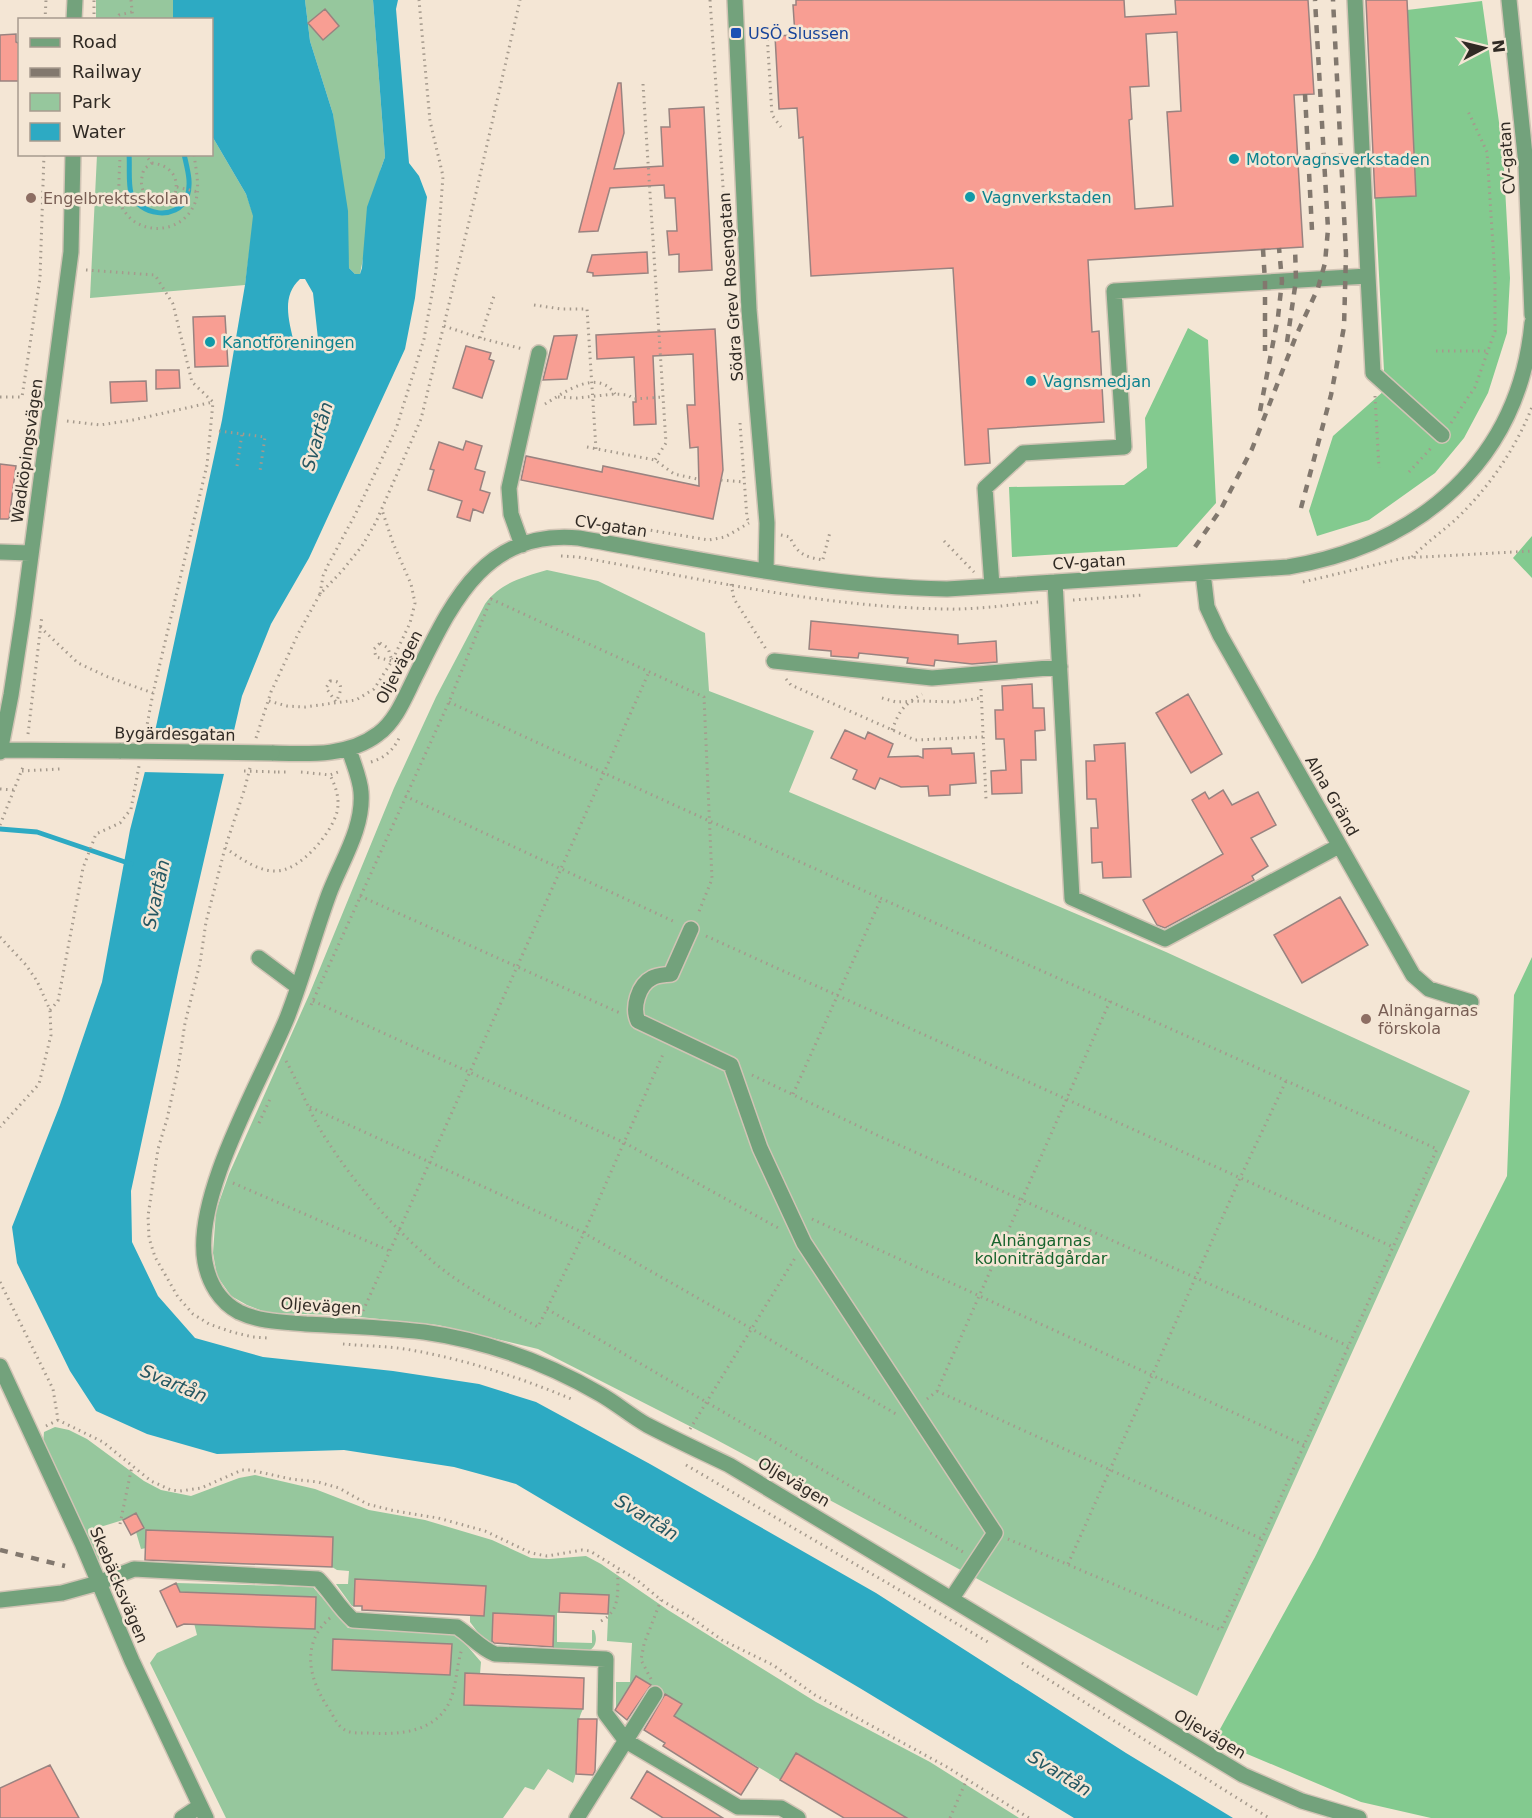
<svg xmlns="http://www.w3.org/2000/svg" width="1532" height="1818" font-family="'DejaVu Sans',sans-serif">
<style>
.green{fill:#96c79d;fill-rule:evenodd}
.forest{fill:#83ca8f}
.water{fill:#2daac3;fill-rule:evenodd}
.pier{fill:#f4e6d5}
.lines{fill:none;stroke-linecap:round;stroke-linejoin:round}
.stream{stroke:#2daac3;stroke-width:5}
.building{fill:#f89e93;stroke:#998380;stroke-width:1.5;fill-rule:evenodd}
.minor-casing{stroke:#d1c4b5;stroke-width:18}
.path{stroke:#a59a8d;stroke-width:3;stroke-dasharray:1.5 4.5;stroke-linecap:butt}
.minor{stroke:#73a27c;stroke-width:15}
.rail{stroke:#82786e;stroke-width:4.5;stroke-dasharray:8 8;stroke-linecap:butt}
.minor-bridge-casing{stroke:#d1c4b5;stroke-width:18;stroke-linecap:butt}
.path-bridge{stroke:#a59a8d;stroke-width:3;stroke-dasharray:1.5 4.5;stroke-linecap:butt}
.minor-bridge{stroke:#73a27c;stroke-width:15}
.transit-dot{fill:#1a4fb4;stroke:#f4e6d5;stroke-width:2}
.culture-dot{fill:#0f9aa8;stroke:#f4e6d5;stroke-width:2}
.education-dot{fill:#8d6e63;stroke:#f4e6d5;stroke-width:2}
.labels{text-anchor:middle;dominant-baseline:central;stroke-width:5;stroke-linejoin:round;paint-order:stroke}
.transit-label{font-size:16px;fill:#164399;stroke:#f4e6d5;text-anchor:start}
.street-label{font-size:16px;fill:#302a24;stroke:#f4e6d5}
.culture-label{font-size:16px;fill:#0d838f;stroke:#f4e6d5;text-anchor:start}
.education-label{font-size:16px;fill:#785e54;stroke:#f4e6d5;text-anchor:start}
.park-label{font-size:16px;fill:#18642e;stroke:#f4e6d5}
.water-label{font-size:18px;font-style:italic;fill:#255762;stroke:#f4e6d5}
</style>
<rect width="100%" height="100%" fill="#f4e6d5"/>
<path class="green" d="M96,0H173V19H96Z
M305,0H373L385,157L381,168L360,274H355L349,268L333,114L310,41Z
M212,136L246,194L254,217L245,285L90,298L97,155L212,154Z
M547,570L598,581L705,633L709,691L814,731L789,792L1166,952L1470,1091L1197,1696L715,1439L538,1349L438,1325L340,1315L268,1313L247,1305L231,1296L217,1276L213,1253L216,1211L229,1174L309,995L394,788L436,697L485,604C500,583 523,577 547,570Z
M55,1427L69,1430L87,1439L144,1481L161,1490L191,1496L239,1478L255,1475L315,1489L369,1510L425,1520L492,1540L531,1558L549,1559L586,1556L601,1564L668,1610L816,1702L930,1762L1019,1818H907L796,1753L780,1780L674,1717L681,1704L637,1676L616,1709V1682H630L632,1643L607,1641L609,1596L557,1613V1642L592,1643V1630H594C597,1637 597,1646 590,1650L553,1648L554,1616L493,1613L492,1644L482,1638L470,1622V1615L480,1609L485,1608V1586L356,1579L354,1606H352L336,1584H348L349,1571L337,1570L332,1567V1537L147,1530L146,1548L141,1549L136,1532L123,1520L97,1528L112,1563L103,1564L92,1553L43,1445L44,1432Z
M176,1583L313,1587L348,1628L457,1634L481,1662L480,1674L465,1673L464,1705L583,1709C571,1732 582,1760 573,1783L548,1769L534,1790L525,1787L503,1818H226L150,1663L157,1653L197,1635L193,1619ZM333,1639L387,1641V1646L396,1642L451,1644L450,1675L332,1670Z"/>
<path class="forest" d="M1482,1L1503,151L1510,278L1507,333L1488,393L1464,438L1435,473L1369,520L1317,536L1309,511L1333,436L1385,390L1375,198L1416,196L1407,10Z
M1188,328L1208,340L1216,503L1177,547L1012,557L1009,487L1124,485L1147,468L1145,418Z
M1532,536V578L1513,558Z
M1532,957V1818H1431L1361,1802L1214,1740L1315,1557L1507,1176L1514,995Z"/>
<path class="water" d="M173,0H305L310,41L333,114L348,211L349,268L355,274H360L362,268L367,207L385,157L373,0H398L396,9L409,163L419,176L427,197L415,298L405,349L309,558L271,624L242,696L179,968L131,1191L132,1242L158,1296L195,1338L263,1357L393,1371L479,1384L536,1402L650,1464L876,1593L1126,1753L1233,1818H1074L863,1690L516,1484L454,1467L344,1450L217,1454L147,1434L96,1411L70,1371L17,1263L12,1227L60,1105L102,982L130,830L154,736L222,420L245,285L253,216L246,194L212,136V20L173,19ZM300,279H305L313,293L318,339L312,345L303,348L294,343C289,321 281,296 300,279Z"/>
<path class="pier" d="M150,739L235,741L227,774L142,772Z"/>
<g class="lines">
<path class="stream" d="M129,154C130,166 128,182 131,193C138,215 177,222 187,197C192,183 187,168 184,154
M0,829L37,832L131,864"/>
</g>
<path class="building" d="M796,0H1124L1125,17L1176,14L1175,0H1308L1314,94L1294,95L1303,247L1088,260L1092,332L1099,331L1104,422L988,429L990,463L965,465L953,268L811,276L803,137L799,138L797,108L779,109L775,36L795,35L793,5H796ZM1177,32L1181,111L1167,112L1173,206L1135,209L1129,120L1132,119L1130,87L1149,86L1146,34Z
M1366,0H1407L1416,196L1375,198Z
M325,9L339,26L323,40L308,23Z
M16,34V42L20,44V81H0V35Z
M618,83H621L624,133L614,169L663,166L661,127H670L669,109L704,107L712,270L679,272V254L669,255L667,231H677L675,198H665L664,185L610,188L598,231L579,232Z
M647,252L648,273L593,276V273L587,272L592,255Z
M225,316L228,366L195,367L193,317Z
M715,329L723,470L713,519L521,480L526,456L602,472L603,466L699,486L698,447L690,448L687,405H695L693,354L653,356L656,424L634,425L633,402H636L634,357L597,359L596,335Z
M577,335L567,379L543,380L554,336Z
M466,346L491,353L489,359L494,361L482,398L453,388Z
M156,370H179L180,388L156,389Z
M146,381L147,401L111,403L110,382Z
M466,441L482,446L475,469L485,472L480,490L490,493L483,513L473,509L470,521L457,517L462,501L428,490L434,470L430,469L439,442L463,450Z
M0,464L16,466L9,519H0Z
M811,621L958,635V644L996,641L997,662L972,664L935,660L934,666L907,663L908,658L859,653L858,658L831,656V651L809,649Z
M1032,684L1033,708H1044L1045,730L1035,731L1036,760H1021L1022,793L992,794L991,771L1006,770L1004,739H996L995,710H1003L1002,686Z
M1188,694L1222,754L1191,773L1156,713Z
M845,730L865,739L868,732L893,744L888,757L918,756L923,758V749L951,748L952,754L974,753L976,783L950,785V795L929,796L928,786L901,787L880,778L875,789L853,779L857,770L831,758Z
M1125,743L1131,877L1103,878L1102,862L1092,863L1091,828H1098L1096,799H1087L1086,761H1095L1094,745Z
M1223,790L1232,805L1258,792L1276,825L1251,838L1268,866L1252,876L1254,880L1165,928L1157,925L1143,900L1223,854L1192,800L1205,792L1209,799Z
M1340,897L1368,945L1302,983L1274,935Z
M136,1513L144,1528L131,1535L123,1520Z
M146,1530L333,1537L332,1567L145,1560Z
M355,1579L486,1586L484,1616L362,1610V1606H354Z
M176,1583L180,1592L316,1597L315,1629L184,1624L177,1627L160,1591Z
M560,1593L609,1595L608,1614L559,1612Z
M493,1613L554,1616L553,1647L494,1643L492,1641Z
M333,1639L452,1644L450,1675L332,1670Z
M465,1673L584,1678L583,1709L464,1705Z
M636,1676L651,1685L627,1720L615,1710Z
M665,1694L682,1704L674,1716L758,1768L741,1795L663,1746L665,1743L644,1730Z
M578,1719H597L595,1771L593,1775L576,1774Z
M796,1753L907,1818H844L780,1780Z
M50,1765L79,1818H0V1788Z
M647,1771L723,1818H663L631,1798Z"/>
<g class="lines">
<defs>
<path id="minor" d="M735,0L749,310L767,523L766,571
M1509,0L1526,165L1532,315
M74,20L75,0
M1368,276L1373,373L1442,435
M522,545L511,514L509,488L539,353
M0,552L30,553
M1203,573L1207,607L1220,635L1413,975L1429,989L1471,1002
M1055,582L1072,898L1165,939L1339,846
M992,586L985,488L1023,453L1124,447L1114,291L1368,276L1355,0
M774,661L932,678L1060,667
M349,749C353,763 360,778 361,792C364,828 341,862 329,894C314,935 303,977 287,1018C261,1081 193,1196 205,1262C209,1283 220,1302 239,1312C260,1322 283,1322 306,1324C345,1326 385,1327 424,1332C487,1341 545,1362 600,1394C616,1403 631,1416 647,1425C674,1439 702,1452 729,1465L1243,1775L1302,1801L1359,1818
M0,750L121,751
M0,752L11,695L23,616L71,252L73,154
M272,753C307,754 348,757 378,734C396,721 405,697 415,677C451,605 483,529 579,538C700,559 823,587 947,589L1288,567C1420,545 1519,460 1532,323
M691,929L671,974C665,975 657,975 652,978C638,985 632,1008 638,1021L731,1065L760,1148L804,1243L995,1533L952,1598
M259,958L298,987
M0,1366L82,1543L132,1661L206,1818
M0,1600L62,1593L98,1583L134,1569L318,1579C331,1592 339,1608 353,1620L457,1627C471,1636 480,1648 495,1654L606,1659L605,1713L626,1741L738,1807L781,1808L798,1818
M182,1818L200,1806
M577,1818L655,1694"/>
</defs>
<use href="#minor" class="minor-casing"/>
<path class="path" d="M131,0L133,20
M710,0L728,258
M45,20L46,0
M94,20V0
M115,20L119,15L132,12
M767,33L772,115L781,127
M643,84L666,443L655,460
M120,154C120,167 117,194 121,205C134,235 176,236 192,209C202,193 196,172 194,154
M144,154L152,163C169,165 180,176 175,194L161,201L150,200C140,190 140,182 144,169L152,163
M177,187L198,192
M86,270L155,275L173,304L192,382L213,402L207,465L153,693L145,736
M534,305L561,309H587L596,449
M444,326L480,338L523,349
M480,338L494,296
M1436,351H1488
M1375,396L1379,468
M0,397H22L40,278L44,154
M558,397L577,398L615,394L628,395L634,399L663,397
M545,404C565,392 597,368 615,394
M67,421L100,425L133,420L213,402
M740,423L747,518L750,524
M1451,423L1475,387L1495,331V277L1487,152L1467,109
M219,431L265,437L260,471
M587,447L655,460L674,474L697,479
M237,466L242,434
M1409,472L1432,447
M721,480L744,482
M643,534L644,529L709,540L725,537L749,523
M781,535L790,537C797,554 805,557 823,560
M944,541L974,572
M561,556L578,557C699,578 820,607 944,609C975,610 1007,605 1039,602
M1412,557C1425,544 1440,533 1454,521C1488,489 1515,450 1532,407
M823,559L830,532
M1303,582L1404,558L1532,551
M731,584L734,599L766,649
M320,594L323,576L328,565L356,513L396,429L424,339L436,271L443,176L430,121L419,0
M1073,600L1144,595
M40,627L78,663L108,677L153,693
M380,643L388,648L392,661L376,657L374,649Z
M786,679L791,685L915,740L983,737
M330,681C345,680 341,692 336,702L326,688Z
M981,689L986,799
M882,698L896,702L922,701L954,702L981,698
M269,701L287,706L305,707L356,700L374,689L392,661L410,623L415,603L411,584L393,543L382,510
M449,702C777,853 1108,1000 1437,1149L1221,1630L1008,1539
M892,730C900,709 904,705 922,694
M28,734L42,615
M256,738L271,692L298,634L320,594L342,571L362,546L376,522L421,419L476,193L520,0
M371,762C384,758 393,751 399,738
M250,768L244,791L225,848L206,922L200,963L185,1023L178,1069L167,1119L158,1149L148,1216L149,1238L155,1257L178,1297L193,1314L209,1324L232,1332L253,1337L267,1338
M22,771L60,769
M278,772H288
M301,772L330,775L341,771
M0,789L14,790
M405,796L675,922
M0,825L23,767
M225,848C241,858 256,871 276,871C300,871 331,834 337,812C340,799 336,787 330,775
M360,896L620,1013
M706,936L1393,1247
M0,937L26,965L37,981L50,1010L51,1035L39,1084L0,1127
M313,1001L625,1143L780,1229
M311,1005L449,702L491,599L704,697L712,879L698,914
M50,1010L58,1001L83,868L96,834L120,823L131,809L139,766
M286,1061C301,1088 311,1117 328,1142C358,1188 395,1230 437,1265C468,1290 504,1308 538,1327L584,1233L664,1052
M752,1075L879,1136L1348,1346
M793,1094L881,899
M310,1107L584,1233L752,1329L896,1414
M259,1123L270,1099
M233,1183L390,1251
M812,1219L1304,1445
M0,1282L53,1389L58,1420L103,1442L151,1481L171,1490L180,1491L201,1488L242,1470H250L291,1479L318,1482L339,1488L367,1504L395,1511L438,1518L485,1531L531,1553L547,1556L582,1550L590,1551L637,1580L661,1600L693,1619L722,1640L773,1665L815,1695L947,1767L1029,1818
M547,1309L963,1552
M363,1311L649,672
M343,1344C365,1346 389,1346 411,1350C468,1360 521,1378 574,1400
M937,1391L1262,1539
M927,1399L937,1391L1110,1001
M46,1426L58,1420
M690,1429L795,1258
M686,1465L988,1642
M120,1524L132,1466
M1068,1564L1240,1178L1286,1081
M330,1618C300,1644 309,1680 329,1709C333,1715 336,1723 342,1728C349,1734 359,1733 368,1733C397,1735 434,1733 449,1703C457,1687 456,1666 462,1649
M601,1621C622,1610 617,1589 618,1568
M1022,1663L1269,1818
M651,1679L641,1660L644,1644L661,1600
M950,1818L967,1779"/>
<use href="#minor" class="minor"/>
<path class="rail" d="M1305,94L1312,230
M1263,249L1265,282V351
M1287,342L1296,280L1295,247
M1260,411L1278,317L1282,281L1279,248
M1301,508L1331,395L1344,327L1346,254L1333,0
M1195,547L1221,509L1252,449L1296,336L1318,288L1325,263L1328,229L1315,0
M0,1550L65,1566"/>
<defs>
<path id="minor-bridge" d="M121,751L272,753"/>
</defs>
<use href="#minor-bridge" class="minor-bridge-casing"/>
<path class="path-bridge" d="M244,771L278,772"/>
<use href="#minor-bridge" class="minor-bridge"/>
</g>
<rect class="transit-dot" x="730" y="27" width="12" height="12" rx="3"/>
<g class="culture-dot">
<circle cx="1234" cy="159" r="6"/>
<circle cx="970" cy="197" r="6"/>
<circle cx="210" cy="342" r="6"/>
<circle cx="1031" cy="381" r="6"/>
</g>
<g class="education-dot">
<circle cx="31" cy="198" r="6"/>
<circle cx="1366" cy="1019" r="6"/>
</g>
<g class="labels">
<g class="transit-label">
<text x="748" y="33">USÖ Slussen</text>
</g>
<g class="street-label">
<text transform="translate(1507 158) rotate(-94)">CV-gatan</text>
<text transform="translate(731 287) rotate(-94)">Södra Grev Rosengatan</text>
<text transform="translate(27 451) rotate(-82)">Wadköpingsvägen</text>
<text transform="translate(611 526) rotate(9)">CV-gatan</text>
<text transform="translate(1089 562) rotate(-3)">CV-gatan</text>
<text transform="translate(399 667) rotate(-62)">Oljevägen</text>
<text transform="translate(175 734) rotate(1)">Bygärdesgatan</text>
<text transform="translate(1332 796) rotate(60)">Alna Gränd</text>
<text transform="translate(321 1306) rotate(4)">Oljevägen</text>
<text transform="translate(794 1482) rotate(31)">Oljevägen</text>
<text transform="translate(119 1585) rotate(67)">Skebäcksvägen</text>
<text transform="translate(1210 1734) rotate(31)">Oljevägen</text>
</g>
<g class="culture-label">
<text x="1246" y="159">Motorvagnsverkstaden</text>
<text x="982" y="197">Vagnverkstaden</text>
<text x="222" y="342">Kanotföreningen</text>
<text x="1043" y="381">Vagnsmedjan</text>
</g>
<g class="education-label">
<text x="43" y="198">Engelbrektsskolan</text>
<text x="1378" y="1010">Alnängarnas<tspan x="1378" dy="18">förskola</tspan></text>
</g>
<g class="park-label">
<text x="1041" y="1240">Alnängarnas<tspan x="1041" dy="18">koloniträdgårdar</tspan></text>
</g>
<g class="water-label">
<text transform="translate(317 436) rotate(-74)">Svartån</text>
<text transform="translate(156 894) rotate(-78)">Svartån</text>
<text transform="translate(174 1383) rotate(23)">Svartån</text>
<text transform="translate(647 1517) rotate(32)">Svartån</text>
<text transform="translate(1060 1773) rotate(32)">Svartån</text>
</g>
</g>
<rect x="18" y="18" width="195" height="138" fill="#f4e6d5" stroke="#a69b8e" stroke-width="1.5"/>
<rect x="30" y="38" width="30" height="9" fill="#73a27c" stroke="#a69b8e" stroke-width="1.5"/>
<text x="72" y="48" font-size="18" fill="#302a24">Road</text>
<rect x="30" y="68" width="30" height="9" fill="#82786e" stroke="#a69b8e" stroke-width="1.5"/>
<text x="72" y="78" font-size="18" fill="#302a24">Railway</text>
<rect x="30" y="93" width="30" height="18" fill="#96c79d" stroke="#a69b8e" stroke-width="1.5"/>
<text x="72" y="108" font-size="18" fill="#302a24">Park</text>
<rect x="30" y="123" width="30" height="18" fill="#2daac3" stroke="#a69b8e" stroke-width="1.5"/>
<text x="72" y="138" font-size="18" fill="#302a24">Water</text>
<g transform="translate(1484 48) rotate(83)" stroke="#f4e6d5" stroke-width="4.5" paint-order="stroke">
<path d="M0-4.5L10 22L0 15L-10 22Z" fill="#302a24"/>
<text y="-9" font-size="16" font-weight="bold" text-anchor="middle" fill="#302a24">N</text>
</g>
</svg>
